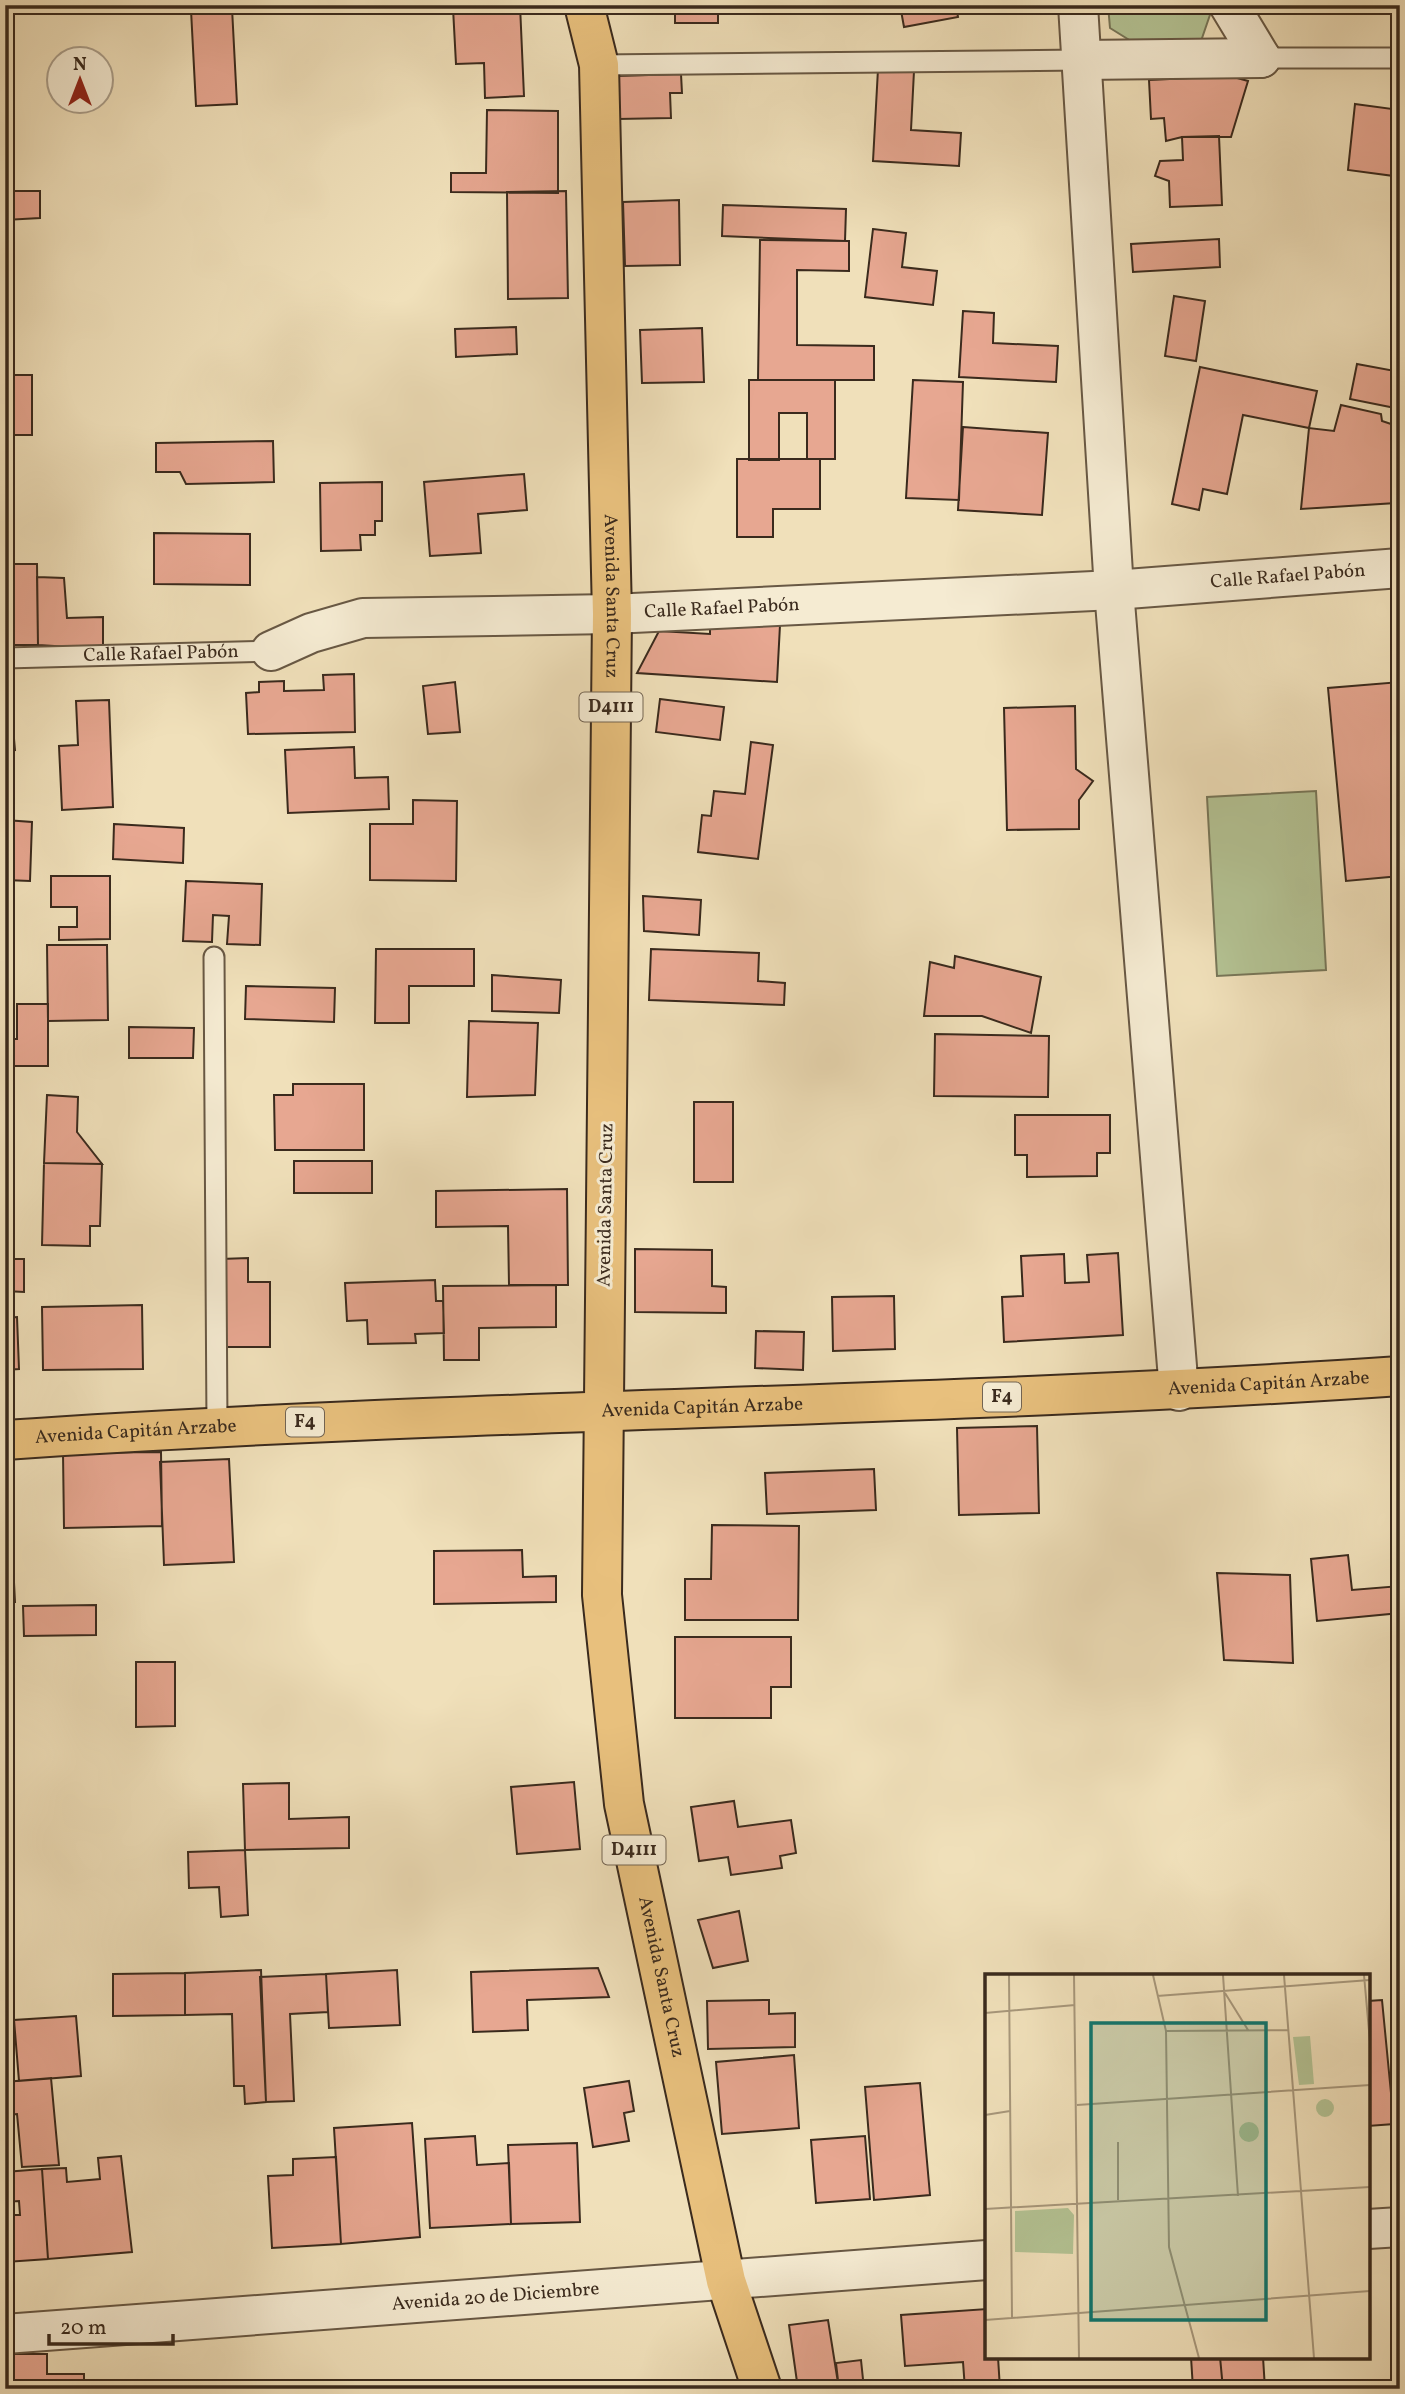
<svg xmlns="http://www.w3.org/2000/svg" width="1405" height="2394" font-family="Vollkorn,serif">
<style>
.green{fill:#b4c394;stroke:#777658;stroke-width:2}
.building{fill:#e7a791;stroke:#3a2a1d;stroke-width:2}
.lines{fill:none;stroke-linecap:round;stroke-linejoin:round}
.lane-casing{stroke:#685844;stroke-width:23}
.street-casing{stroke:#685844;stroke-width:42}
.primary-casing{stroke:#3a2a1d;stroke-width:42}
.highway-casing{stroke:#3a2a1d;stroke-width:42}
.lane{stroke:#f5ebd2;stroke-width:19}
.street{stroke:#f5ebd2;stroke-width:38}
.primary{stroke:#e8c07d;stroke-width:38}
.highway{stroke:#e8c07d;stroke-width:38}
.labels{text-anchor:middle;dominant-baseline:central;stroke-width:6;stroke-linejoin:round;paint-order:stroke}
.shield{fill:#f5ebd2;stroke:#726453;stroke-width:2}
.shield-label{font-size:18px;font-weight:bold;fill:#3a2a1d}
.street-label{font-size:19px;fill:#3a2a1d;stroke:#f5ebd2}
.inset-road{fill:none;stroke:#a7977b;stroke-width:2}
.view{fill:#0f766e;fill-opacity:0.15;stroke:#0f766e;stroke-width:3.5}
.inset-edge{fill:none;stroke:#3a2a1d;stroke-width:3.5}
</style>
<rect width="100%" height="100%" fill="#f0e0ba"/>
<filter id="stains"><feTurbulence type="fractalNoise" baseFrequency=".00286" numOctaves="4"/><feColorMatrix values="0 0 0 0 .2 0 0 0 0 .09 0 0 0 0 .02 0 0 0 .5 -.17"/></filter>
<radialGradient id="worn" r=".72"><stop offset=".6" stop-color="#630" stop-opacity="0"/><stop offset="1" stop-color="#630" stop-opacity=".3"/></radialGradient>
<path class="green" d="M1108,5H1209L1212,9L1201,41H1131L1110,28Z
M1316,791L1326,970L1217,976L1207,797Z"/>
<path class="building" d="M520,5L524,96L485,98L484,63L456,64L453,8Z
M675,5H718V23H675Z
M900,5H956L958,17L904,27Z
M232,8L237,104L196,106L191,10Z
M878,69L914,71L911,130L961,133L959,166L873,161Z
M681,74L682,93H670L671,118L618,119L617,76Z
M1230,76L1248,81L1231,137H1182L1166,141L1164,118L1151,119L1149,80Z
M1355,104L1400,110L1394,176L1348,170Z
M487,110L558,111V193L451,192V173H486Z
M1219,136L1222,205L1170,207L1169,181L1155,176L1160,161L1183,160L1182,137Z
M5,191H40V218L5,220Z
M566,191L568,298L508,299L507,192Z
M679,200L680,265L625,266L623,202Z
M723,205L846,209L845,241L722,236Z
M873,229L906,233L902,267L937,271L933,305L865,297Z
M1219,239L1220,267L1133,272L1131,244Z
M760,240L849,241V271L797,270V345L874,346V380H758Z
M1174,296L1205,301L1196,361L1165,356Z
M963,311L994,313L993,343L1058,346L1056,382L959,377Z
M516,327L517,354L456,357L455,329Z
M702,328L704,382L642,383L640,330Z
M1357,364L1395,371L1394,380L1400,381V409L1350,399Z
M1200,367L1317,391L1309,428L1243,415L1227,494L1203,489L1199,510L1172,504Z
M5,375H32V435H5Z
M749,380H835V459H807V413H779V460H749Z
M913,380L963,382L959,500L906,498Z
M1341,405L1381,414L1382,421L1400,427V487L1396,503L1301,509L1309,428L1334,431Z
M963,427L1048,433L1042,515L958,510Z
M273,441L274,482L186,484L180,472H156V443Z
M737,459H820V509H773V537H737Z
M524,474L527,510L478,514L481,553L430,556L424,482Z
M382,482V521H375V535H360L361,550L321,551L320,483Z
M154,533L250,534V585L154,584Z
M5,564H37L38,645H5Z
M37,577L64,578L67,618L103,617V649L38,645Z
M710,622L780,625L777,682L637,673L659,631L710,634Z
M354,674L355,732L248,734L246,693L259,692V682L284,681V691L324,690L323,675Z
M455,682L460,732L428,734L423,686Z
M1400,682V876L1346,881L1328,688Z
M660,699L724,707L720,740L656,732Z
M109,700L113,807L62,810L59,746L78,745L76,701Z
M5,705H11L15,750L5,751Z
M1075,706L1076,769L1093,781L1079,800V829L1007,830L1004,708Z
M751,742L773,745L758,859L698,852L702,815L711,816L714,791L745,794Z
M354,747L355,778L388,777L389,809L288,813L285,750Z
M413,800L457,801L456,881L370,880V824H413Z
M5,820L32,822L30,881L5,880Z
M114,824L184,828L183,863L113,859Z
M51,876H110V939L59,940V927H77V907H51Z
M186,881L262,884L260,945L227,944L229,916L213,915L212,942L183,941Z
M643,896L701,900L699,935L644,931Z
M47,945H107L108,1020L48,1021Z
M376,949H474V986H409V1023H375Z
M651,949L759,953L758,981L785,983L784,1005L649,1000Z
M955,956L1041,977L1031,1033L982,1016H924L930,962L954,968Z
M492,975L561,980L559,1013L492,1011Z
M246,986L335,988L334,1022L245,1019Z
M17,1004H48V1066H5V1039H17Z
M469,1021L538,1023L535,1095L467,1097Z
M129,1027L194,1028L193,1058H129Z
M935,1034L1049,1036L1048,1097L934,1096Z
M293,1084H364V1150H275L274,1095H293Z
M47,1095L78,1097L77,1132L102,1164L44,1163Z
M694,1102H733V1182H694Z
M1015,1115H1110V1153H1097V1176L1027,1177V1155H1015Z
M294,1161H372V1193H294Z
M44,1163L102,1164L100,1226H90V1246L42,1245Z
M567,1189L568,1285H509L508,1226L436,1227V1191Z
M635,1249L712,1250V1286L726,1287V1313L635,1312Z
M1118,1253L1123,1335L1004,1342L1002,1297L1023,1296L1021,1256L1064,1254L1065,1283L1089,1282L1087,1255Z
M248,1258V1282H270V1347H223L221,1259Z
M5,1259H24V1292L5,1291Z
M435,1280L436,1301H443L444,1333L415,1334L416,1343L368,1344L367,1320L347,1321L345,1283Z
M556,1285V1327L479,1328V1360H444L443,1286Z
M894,1296L895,1349L833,1351L832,1297Z
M142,1305L143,1369L43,1370L42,1307Z
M17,1317L19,1369L5,1370V1318Z
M756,1331L804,1332L803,1370L755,1368Z
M1037,1426L1039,1513L959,1515L957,1428Z
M161,1452L162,1526L64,1528L63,1453Z
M229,1459L234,1562L164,1565L160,1462Z
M874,1469L876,1510L767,1514L765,1473Z
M712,1525L799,1526L798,1620H685V1579H711Z
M522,1550L523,1577L556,1576V1602L434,1604V1551Z
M1348,1555L1352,1590L1400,1586V1613L1317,1621L1311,1559Z
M13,1563L15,1602H5V1564Z
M1217,1573L1290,1575L1293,1663L1224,1660Z
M96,1605V1635L24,1636L23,1606Z
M675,1637H791V1687H771V1718H675Z
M136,1662H175V1726L136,1727Z
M5,1758H13L14,1843L5,1844Z
M574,1782L580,1849L517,1854L511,1787Z
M289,1783V1819L349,1817V1848L245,1850L243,1784Z
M734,1801L738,1827L791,1820L796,1853L780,1856L782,1868L731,1875L728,1857L699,1861L691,1807Z
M245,1850L248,1915L221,1917L219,1887L189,1888L188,1852Z
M739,1911L748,1961L713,1968L698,1920Z
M598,1968L609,1997L527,2000L528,2030L473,2032L471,1972Z
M261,1970L266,2102L245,2104L244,2086H234L232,2014L185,2015V1973Z
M397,1970L400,2025L329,2028L326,1974Z
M185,1973V2015L113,2016V1974Z
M326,1974L328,2012L290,2014L294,2101L266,2102L260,1977Z
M769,2000V2014L795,2013V2047L708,2049L707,2001Z
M1382,2000L1394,2124L1368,2126V2001Z
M76,2016L81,2076L19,2081L14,2020Z
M794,2055L799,2128L722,2134L716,2062Z
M51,2078L59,2165L22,2167L17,2114L5,2115V2082Z
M629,2081L634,2111L624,2113L629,2141L593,2147L584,2088Z
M920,2083L930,2195L874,2200L865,2087Z
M412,2123L420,2237L341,2244L334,2128Z
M475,2136L477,2165L509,2163L511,2224L430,2228L425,2139Z
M865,2136L870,2199L816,2203L811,2140Z
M577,2143L580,2222L511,2224L508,2145Z
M121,2156L132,2252L48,2259L42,2169L66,2168L67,2182L100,2179L98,2158Z
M336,2157L341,2244L272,2248L268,2176L293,2175V2159Z
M42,2169L48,2259L6,2262L5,2215H20L19,2201L5,2202V2172Z
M987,2309V2357H998L1000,2389H965L963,2362L905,2366L901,2315Z
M828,2320L839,2389H798L789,2325Z
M5,2354H47V2374H84V2389H5Z
M1191,2357H1220L1223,2389H1193Z
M1220,2357H1263L1265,2389H1223Z
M861,2360L864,2389H839L836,2363Z"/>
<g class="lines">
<defs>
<g id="lane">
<path d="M1261,58H1400"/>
<path d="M599,65L1081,60"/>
<path id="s1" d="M5,658L271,651"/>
<path d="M214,957L217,1425"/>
</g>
<g id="street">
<path d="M1078,5L1114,590L1179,1391"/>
<path d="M1229,5L1261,58"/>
<path d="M1081,60L1261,58"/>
<path id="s2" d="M271,651L311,633L363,618L612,614L1114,590L1400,568"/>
<path d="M1368,2229L1400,2227"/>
<path id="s3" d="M5,2334L987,2260"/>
</g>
<g id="primary">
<path id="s4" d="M584,5L599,65L612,614L602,1595L624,1804L726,2281L762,2389"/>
</g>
<g id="highway">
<path id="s5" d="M5,1440C470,1408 935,1408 1400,1376"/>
</g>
</defs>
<use href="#lane" class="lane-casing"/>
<use href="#street" class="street-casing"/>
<use href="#primary" class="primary-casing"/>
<use href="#highway" class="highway-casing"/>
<use href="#lane" class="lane"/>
<use href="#street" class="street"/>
<use href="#primary" class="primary"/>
<use href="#highway" class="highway"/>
</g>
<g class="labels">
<g class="shield">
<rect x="579.5" y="692.5" width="63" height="29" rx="5"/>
<rect x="983" y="1382.5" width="38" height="29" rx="5"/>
<rect x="286" y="1407.5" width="38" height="29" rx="5"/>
<rect x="602.5" y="1835.5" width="63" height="29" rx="5"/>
</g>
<g class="shield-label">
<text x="611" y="707">D4111</text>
<text x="1002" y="1397">F4</text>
<text x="305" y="1422">F4</text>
<text x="634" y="1850">D4111</text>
</g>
<g class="street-label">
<text stroke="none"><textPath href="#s2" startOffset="1024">Calle Rafael Pabón</textPath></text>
<text stroke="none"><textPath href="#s4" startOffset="593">Avenida Santa Cruz</textPath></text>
<text stroke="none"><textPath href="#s2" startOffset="457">Calle Rafael Pabón</textPath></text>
<text stroke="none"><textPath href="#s1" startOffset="156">Calle Rafael Pabón</textPath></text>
<text transform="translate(606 1205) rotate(-89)">Avenida Santa Cruz</text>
<text stroke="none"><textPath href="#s5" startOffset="1265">Avenida Capitán Arzabe</textPath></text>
<text stroke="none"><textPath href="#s5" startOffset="698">Avenida Capitán Arzabe</textPath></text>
<text stroke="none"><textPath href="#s5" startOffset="131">Avenida Capitán Arzabe</textPath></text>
<text stroke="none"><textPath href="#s4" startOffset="1979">Avenida Santa Cruz</textPath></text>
<text stroke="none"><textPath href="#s3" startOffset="492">Avenida 20 de Diciembre</textPath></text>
</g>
</g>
<g transform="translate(985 1974)">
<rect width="385" height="385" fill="#f0e0ba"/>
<path d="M325,62L329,110L314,111L308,63ZM331 134a9 9 0 1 1 18 0a9 9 0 1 1-18 0ZM254 158a10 10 0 1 1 20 0a10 10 0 1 1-20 0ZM83,234L89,241L88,280L30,278V237Z" fill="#b4c394"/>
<path class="inset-road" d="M24,1L27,344M89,1L94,384M168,1L181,57L184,273L214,384M238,1L253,222M299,1L316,217M379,1L385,68M240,19L263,56M172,22L385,6M0,39L90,31M181,57L304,56M92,131L385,111M0,141L25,137M133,168V226M316,217L329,384M0,235L385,213M0,346L385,317"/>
<path class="view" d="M106,49H281V346H106Z"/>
<rect width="385" height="385" class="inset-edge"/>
</g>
<rect width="1405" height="2394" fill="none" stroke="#f0e0ba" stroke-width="28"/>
<rect x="7" y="7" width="1391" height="2380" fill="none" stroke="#3a2a1d" stroke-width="3.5"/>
<rect x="14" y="14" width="1377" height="2366" fill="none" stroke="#3a2a1d" stroke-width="2"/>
<g transform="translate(80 80)"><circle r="33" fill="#f5ebd2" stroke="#aa9e8a" stroke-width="2"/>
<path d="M0-5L12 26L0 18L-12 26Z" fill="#8f2418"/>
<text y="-10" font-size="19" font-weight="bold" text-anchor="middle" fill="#3a2a1d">N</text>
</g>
<path d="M49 2334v10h124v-10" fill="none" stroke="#3a2a1d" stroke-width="3.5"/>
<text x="60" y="2334" font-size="21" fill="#3a2a1d" stroke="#f5ebd2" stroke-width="5" paint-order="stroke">20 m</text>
<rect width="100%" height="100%" filter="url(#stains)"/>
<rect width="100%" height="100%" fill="url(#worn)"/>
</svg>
